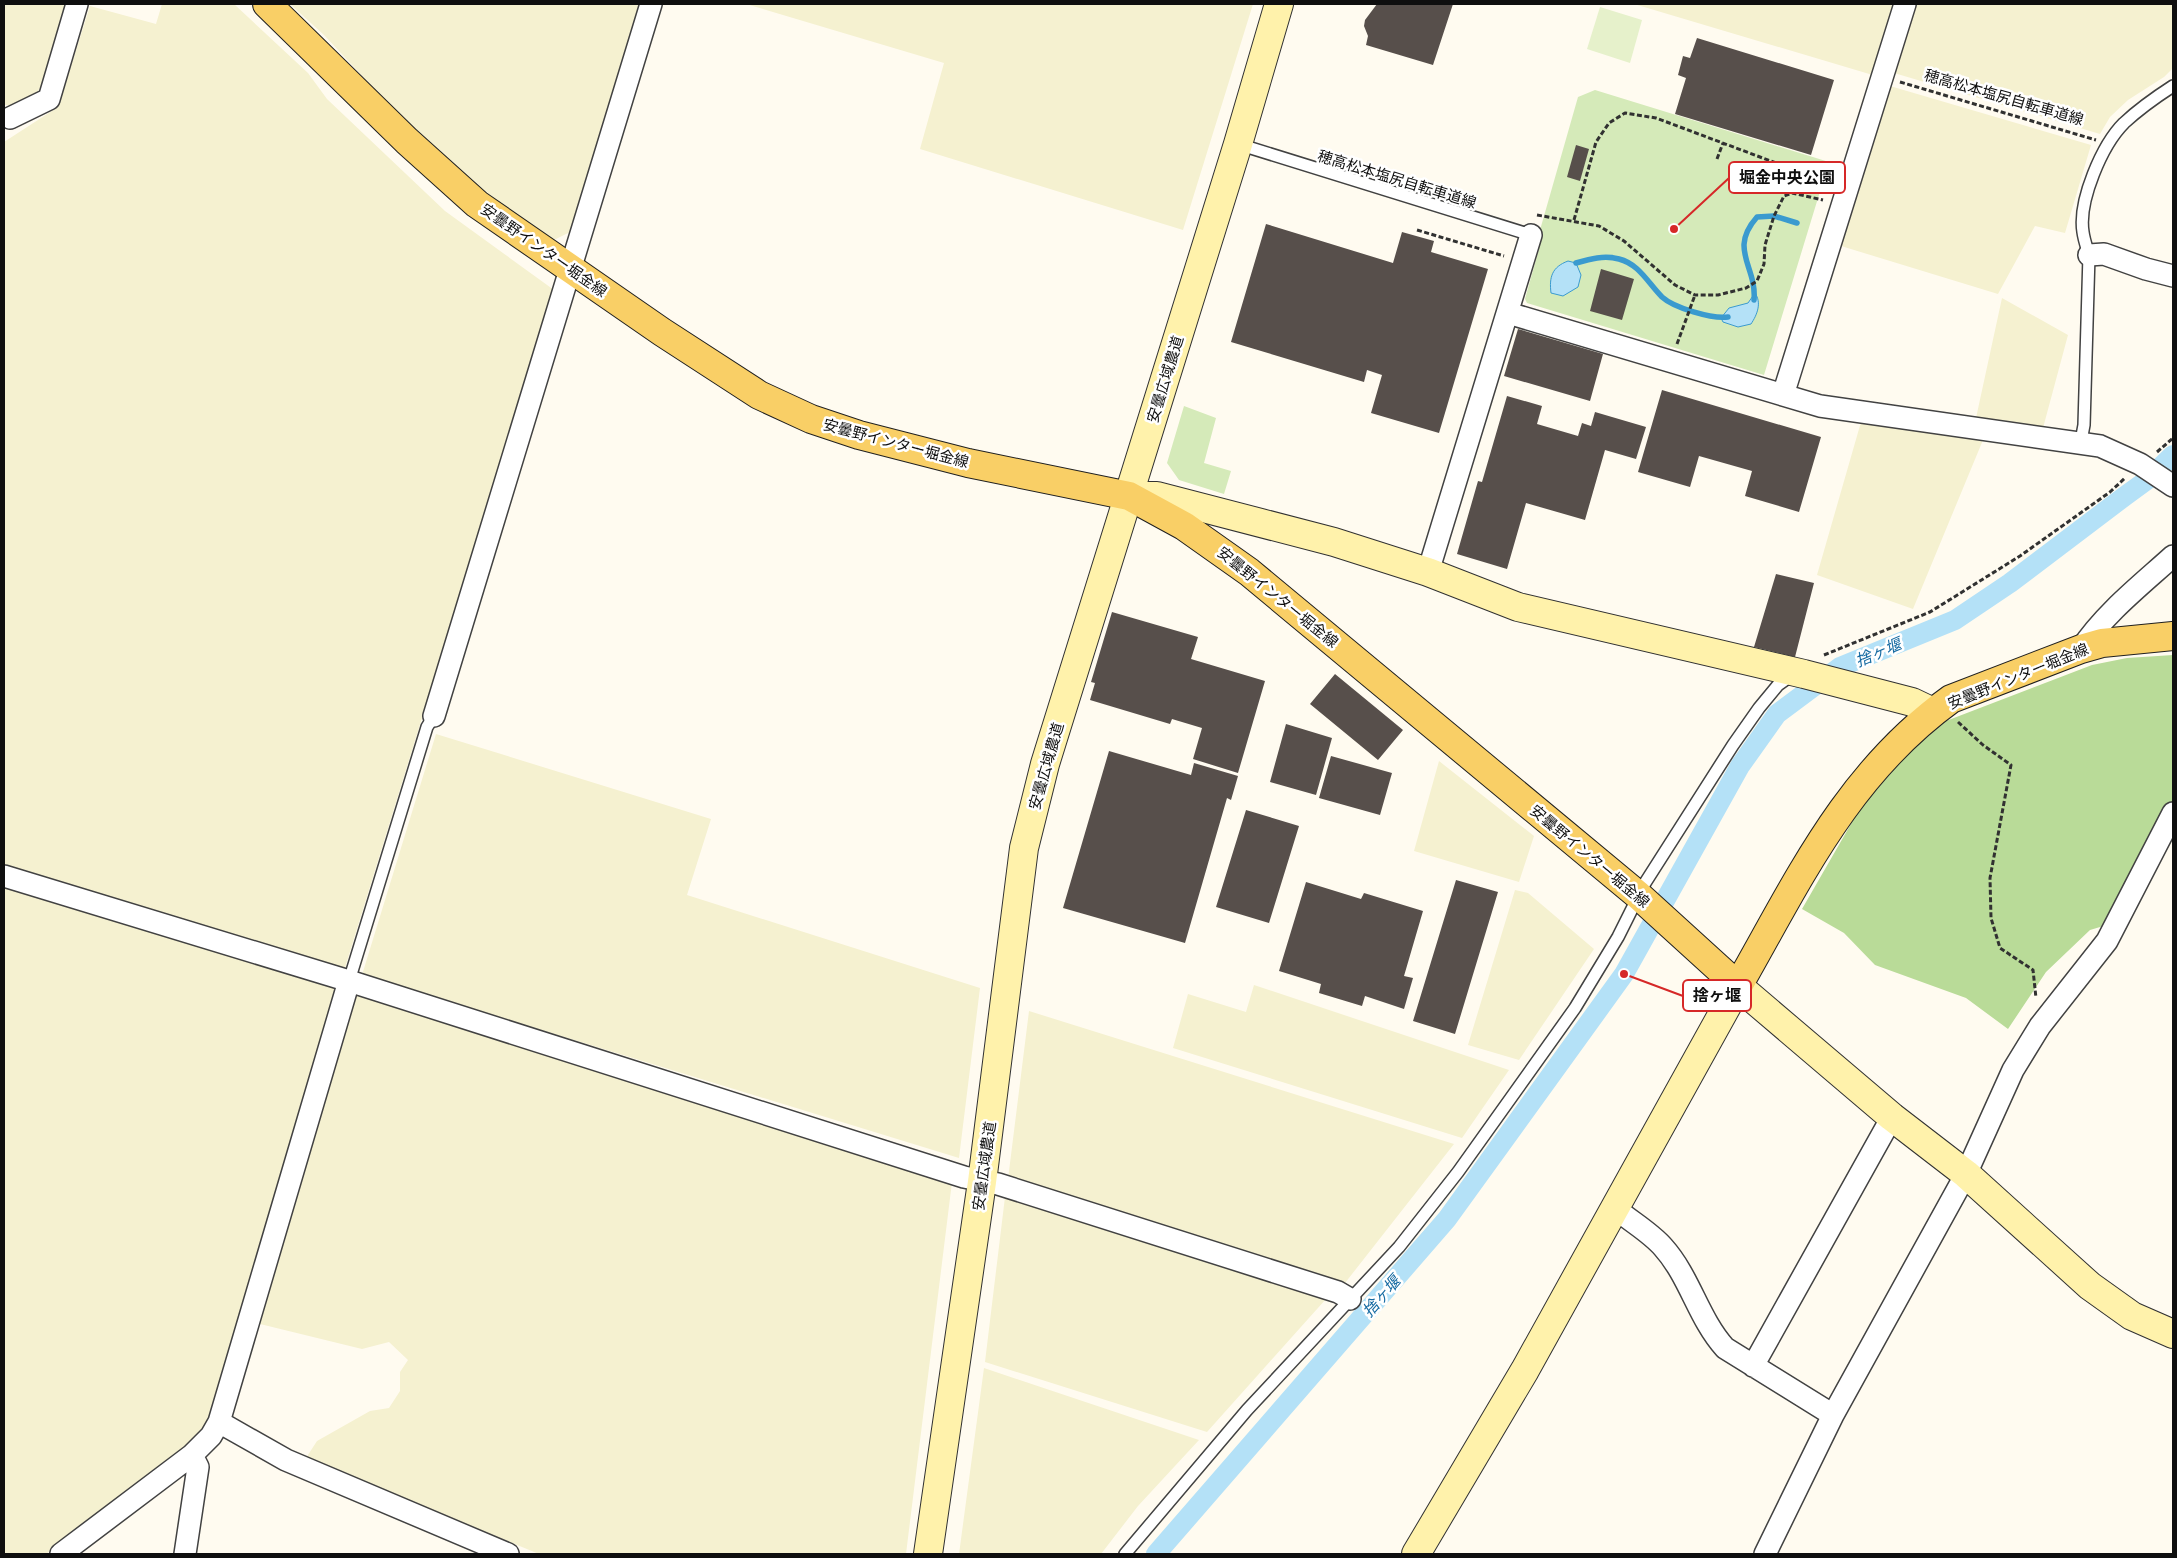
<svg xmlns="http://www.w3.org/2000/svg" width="2177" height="1558" font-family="'Source Serif 4','Noto Sans JP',serif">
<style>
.farmland{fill:#f5f1d0}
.green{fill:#d5eab9}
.forest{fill:#b9db98}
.pitch{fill:#e6f1cb}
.water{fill:#b4e1f7;stroke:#3a9acf}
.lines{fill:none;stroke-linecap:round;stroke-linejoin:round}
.stream{stroke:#3a9acf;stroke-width:5.5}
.canal{stroke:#b4e1f7;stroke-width:20}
.building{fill:#574f4b}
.lane-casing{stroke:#424242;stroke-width:14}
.street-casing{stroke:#424242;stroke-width:24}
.secondary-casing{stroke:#313131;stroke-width:30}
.primary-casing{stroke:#202020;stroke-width:30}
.path{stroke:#313131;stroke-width:3;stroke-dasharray:5 2.5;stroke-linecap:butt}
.lane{stroke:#fff;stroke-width:11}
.street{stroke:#fff;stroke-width:21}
.secondary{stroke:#fff2ab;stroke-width:28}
.primary{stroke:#f9cf66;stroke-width:28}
.labels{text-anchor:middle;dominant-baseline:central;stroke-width:5;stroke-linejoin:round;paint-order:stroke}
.street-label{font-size:15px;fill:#0f0f0f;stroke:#fff}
.water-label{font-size:16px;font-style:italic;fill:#166ba2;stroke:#fff}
.leader{fill:none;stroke:#d62828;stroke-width:2}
.callout-dot{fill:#d62828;stroke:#fff;stroke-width:2}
.callout{fill:#fff;stroke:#d62828;stroke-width:2}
.callout-label{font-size:16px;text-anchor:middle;font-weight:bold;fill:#0f0f0f}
</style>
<rect width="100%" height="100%" fill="#fffbf0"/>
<path class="farmland" d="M4,4H68L41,87L31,99L16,105H4Z
M162,4H234L308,73L327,99L445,211L554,290L344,971L4,866V142L58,107L90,6L156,24Z
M290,4H641L572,231L554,240L477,187L392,108L324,35Z
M746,4H1253L1183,230L920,149L944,63Z
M1634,4H1897L1876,76Z
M1914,4H2173V68L2164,77L2128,100L2110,117L2100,134L1894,73Z
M1890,86L2091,145L2065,233L2035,226L1998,294L1841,246Z
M2002,298L2068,335L2043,428L1976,418Z
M1861,422L1983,440L1913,609L1817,575Z
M436,734L711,819L687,895L980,988L959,1158L362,975Z
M1439,761L1534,836L1519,882L1414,851Z
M4,886L339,990L209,1425L189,1448L46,1554H4Z
M1515,890L1528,893L1594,949L1519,1060L1468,1045Z
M1254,985L1509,1070L1462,1138L1173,1048L1188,994L1246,1012Z
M356,995L952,1182L906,1554H539L306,1458L317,1441L370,1411L389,1408L400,1391V1372L408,1360L389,1342L362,1349L260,1324Z
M1029,1011L1454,1144L1345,1283L1008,1179Z
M1005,1197L1326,1299L1207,1432L985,1362Z
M984,1368L1199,1440L1138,1506L1101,1554H959Z"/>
<path class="green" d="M1595,90L1829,162L1764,375L1527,303L1525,299L1539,249L1536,244L1578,97Z
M1184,406L1216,418L1204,463L1231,471L1224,494L1179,480L1167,463Z"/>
<path class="forest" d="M2173,655V800L2127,919L2090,930L2046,972L2008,1029L1966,998L1875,965L1844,933L1802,909L1859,810L1909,752L1946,721L2092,665L2127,658Z"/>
<path class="pitch" d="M1600,7L1642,20L1630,63L1587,49Z"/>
<path class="water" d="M1568,261L1576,263L1581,275L1578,287L1563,296L1551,293C1549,277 1552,267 1568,261Z
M1755,293C1762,303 1757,315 1751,324L1738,327L1723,322L1721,318L1729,308L1748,303Z"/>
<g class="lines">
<path class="stream" d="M1576,263C1590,259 1604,255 1619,259C1639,264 1648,283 1662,297C1674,308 1712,319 1728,317
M1754,300C1757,266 1728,250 1757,217L1774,216L1797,223"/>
<path class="canal" d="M1156,1554L1447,1219L1624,974L1740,766L1777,714L1840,667L1955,620L2010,583L2125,496L2147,480L2173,455"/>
</g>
<path class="building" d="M1377,4H1453L1433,65L1366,45L1368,36L1364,26L1365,20Z
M1697,38L1834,80L1811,155L1675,114L1686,78L1678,75L1683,56L1690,58Z
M1576,145L1589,149L1580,181L1567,177Z
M1266,224L1393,263L1402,232L1434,241L1431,252L1488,269L1439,433L1371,413L1382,375L1367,370L1364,382L1231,342Z
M1601,269L1634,279L1622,320L1590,311Z
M1518,329L1603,354L1590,401L1504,376Z
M1662,390L1821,437L1799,512L1745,496L1752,471L1699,456L1690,487L1638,472Z
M1507,396L1542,406L1537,424L1578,436L1582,423L1591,426L1595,412L1646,427L1636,459L1605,450L1585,520L1526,503L1507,569L1457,554L1478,481L1482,482Z
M1776,574L1814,583L1795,657L1754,647Z
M1112,612L1198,637L1191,659L1265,681L1238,773L1193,759L1202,728L1172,719L1170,724L1090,700L1095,683L1091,682Z
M1335,674L1403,730L1378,760L1310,704Z
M1286,724L1332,738L1316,795L1270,782Z
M1109,751L1191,775L1194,763L1238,776L1231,800L1227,798L1185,943L1063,908Z
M1331,756L1392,773L1380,815L1319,798Z
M1246,810L1299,826L1269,923L1216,907Z
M1456,880L1498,892L1455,1034L1413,1021Z
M1306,882L1361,899L1364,893L1423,911L1404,976L1413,978L1404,1009L1365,996L1362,1006L1319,993L1321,984L1279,971Z"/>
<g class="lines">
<defs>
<path id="lane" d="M1238,144L1531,235
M2081,441L2084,425L2089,255C2087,248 2084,240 2083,232C2078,201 2102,145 2124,123C2139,109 2156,97 2173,86
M349,981L427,727L434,716
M1125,1554L1247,1410L1399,1247L1458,1172L1575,1008L1618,937L1645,883L1733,745L1759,708L1778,685L1792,675"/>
<path id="street" d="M10,118L49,99L77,4
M2089,255L2104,254L2146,269L2173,276
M1508,313L1820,406L2100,446L2140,464L2173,486
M1783,395L1905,4
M1428,572L1531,235
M2081,649C2105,613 2141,585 2173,556
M434,716L651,4
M4,876L349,981L964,1177L998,1184L1338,1292L1350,1299
M1615,1208C1630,1221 1650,1232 1663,1247C1690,1277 1698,1318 1725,1348L1833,1415
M1753,1366L1892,1117
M219,1422L286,1460L508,1554
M61,1554L192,1455L211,1436L219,1422L349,981
M185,1554L198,1467L192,1455
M1765,1554L1833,1415L1966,1174L2013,1070L2040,1026L2107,941L2173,813"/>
<path id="secondary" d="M1129,496H1157L1334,542L1428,572L1518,607L1804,674L1912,702L1933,712
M928,1554L982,1182L1024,848L1045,764L1238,144L1279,4
M1416,1554L1525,1370L1738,986L1892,1117L1966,1174L2090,1286L2132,1316L2173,1334"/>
<path id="primary" d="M267,4L407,141L477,204L662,332L759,395L811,419L859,435L968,463L1129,496L1184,526L1249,572L1638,895L1738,986C1799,879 1847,774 1951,699L2081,649L2102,643L2173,636"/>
</defs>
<use href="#lane" class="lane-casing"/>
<use href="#street" class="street-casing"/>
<use href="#secondary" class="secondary-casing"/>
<use href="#primary" class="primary-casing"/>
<path class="path" d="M1900,82L2096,140
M1717,159L1723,143
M1537,215L1599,226L1624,241L1675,285L1695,295H1718L1746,288L1757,281L1764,264L1765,245L1774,216L1784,196L1792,193L1823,200
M1574,220L1596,142L1609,123L1625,113L1656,118L1776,163L1792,193
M1417,230L1504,256
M1677,344L1695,295
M2157,452L2173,438
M1824,655L1930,612L2020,556L2110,492L2125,478
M1958,722L1983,745L2011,765L1990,878L1991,918L2000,948L2033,970L2036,998"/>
<use href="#lane" class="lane"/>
<use href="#street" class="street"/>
<use href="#secondary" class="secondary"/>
<use href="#primary" class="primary"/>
</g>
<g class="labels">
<g class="street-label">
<text transform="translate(2004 97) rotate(16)">穂高松本塩尻自転車道線</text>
<text transform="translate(1397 179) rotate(17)">穂高松本塩尻自転車道線</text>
<text transform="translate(544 250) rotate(35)">安曇野インター堀金線</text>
<text transform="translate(1165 379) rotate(-73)">安曇広域農道</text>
<text transform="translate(896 443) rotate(15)">安曇野インター堀金線</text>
<text transform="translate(1278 597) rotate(39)">安曇野インター堀金線</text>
<text transform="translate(2018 676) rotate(-22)">安曇野インター堀金線</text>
<text transform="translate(1046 766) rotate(-74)">安曇広域農道</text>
<text transform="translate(1590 856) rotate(40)">安曇野インター堀金線</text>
<text transform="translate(984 1166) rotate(-82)">安曇広域農道</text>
</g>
<g class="water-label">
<text transform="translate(1878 652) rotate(-23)">捨ヶ堰</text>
<text transform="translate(1381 1296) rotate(-49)">捨ヶ堰</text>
</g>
</g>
<path class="leader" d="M1674 229L1729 178M1624 974L1683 996"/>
<g class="callout-dot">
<circle cx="1674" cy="229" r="5"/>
<circle cx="1624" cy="974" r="5"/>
</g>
<g class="callout">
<rect x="1729" y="162" width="116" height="31" rx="5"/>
<rect x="1683" y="980" width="68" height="31" rx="5"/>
</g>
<g class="callout-label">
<text x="1787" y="183">堀金中央公園</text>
<text x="1717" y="1001">捨ヶ堰</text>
</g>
<rect width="2177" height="1558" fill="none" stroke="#0f0f0f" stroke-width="10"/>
</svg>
